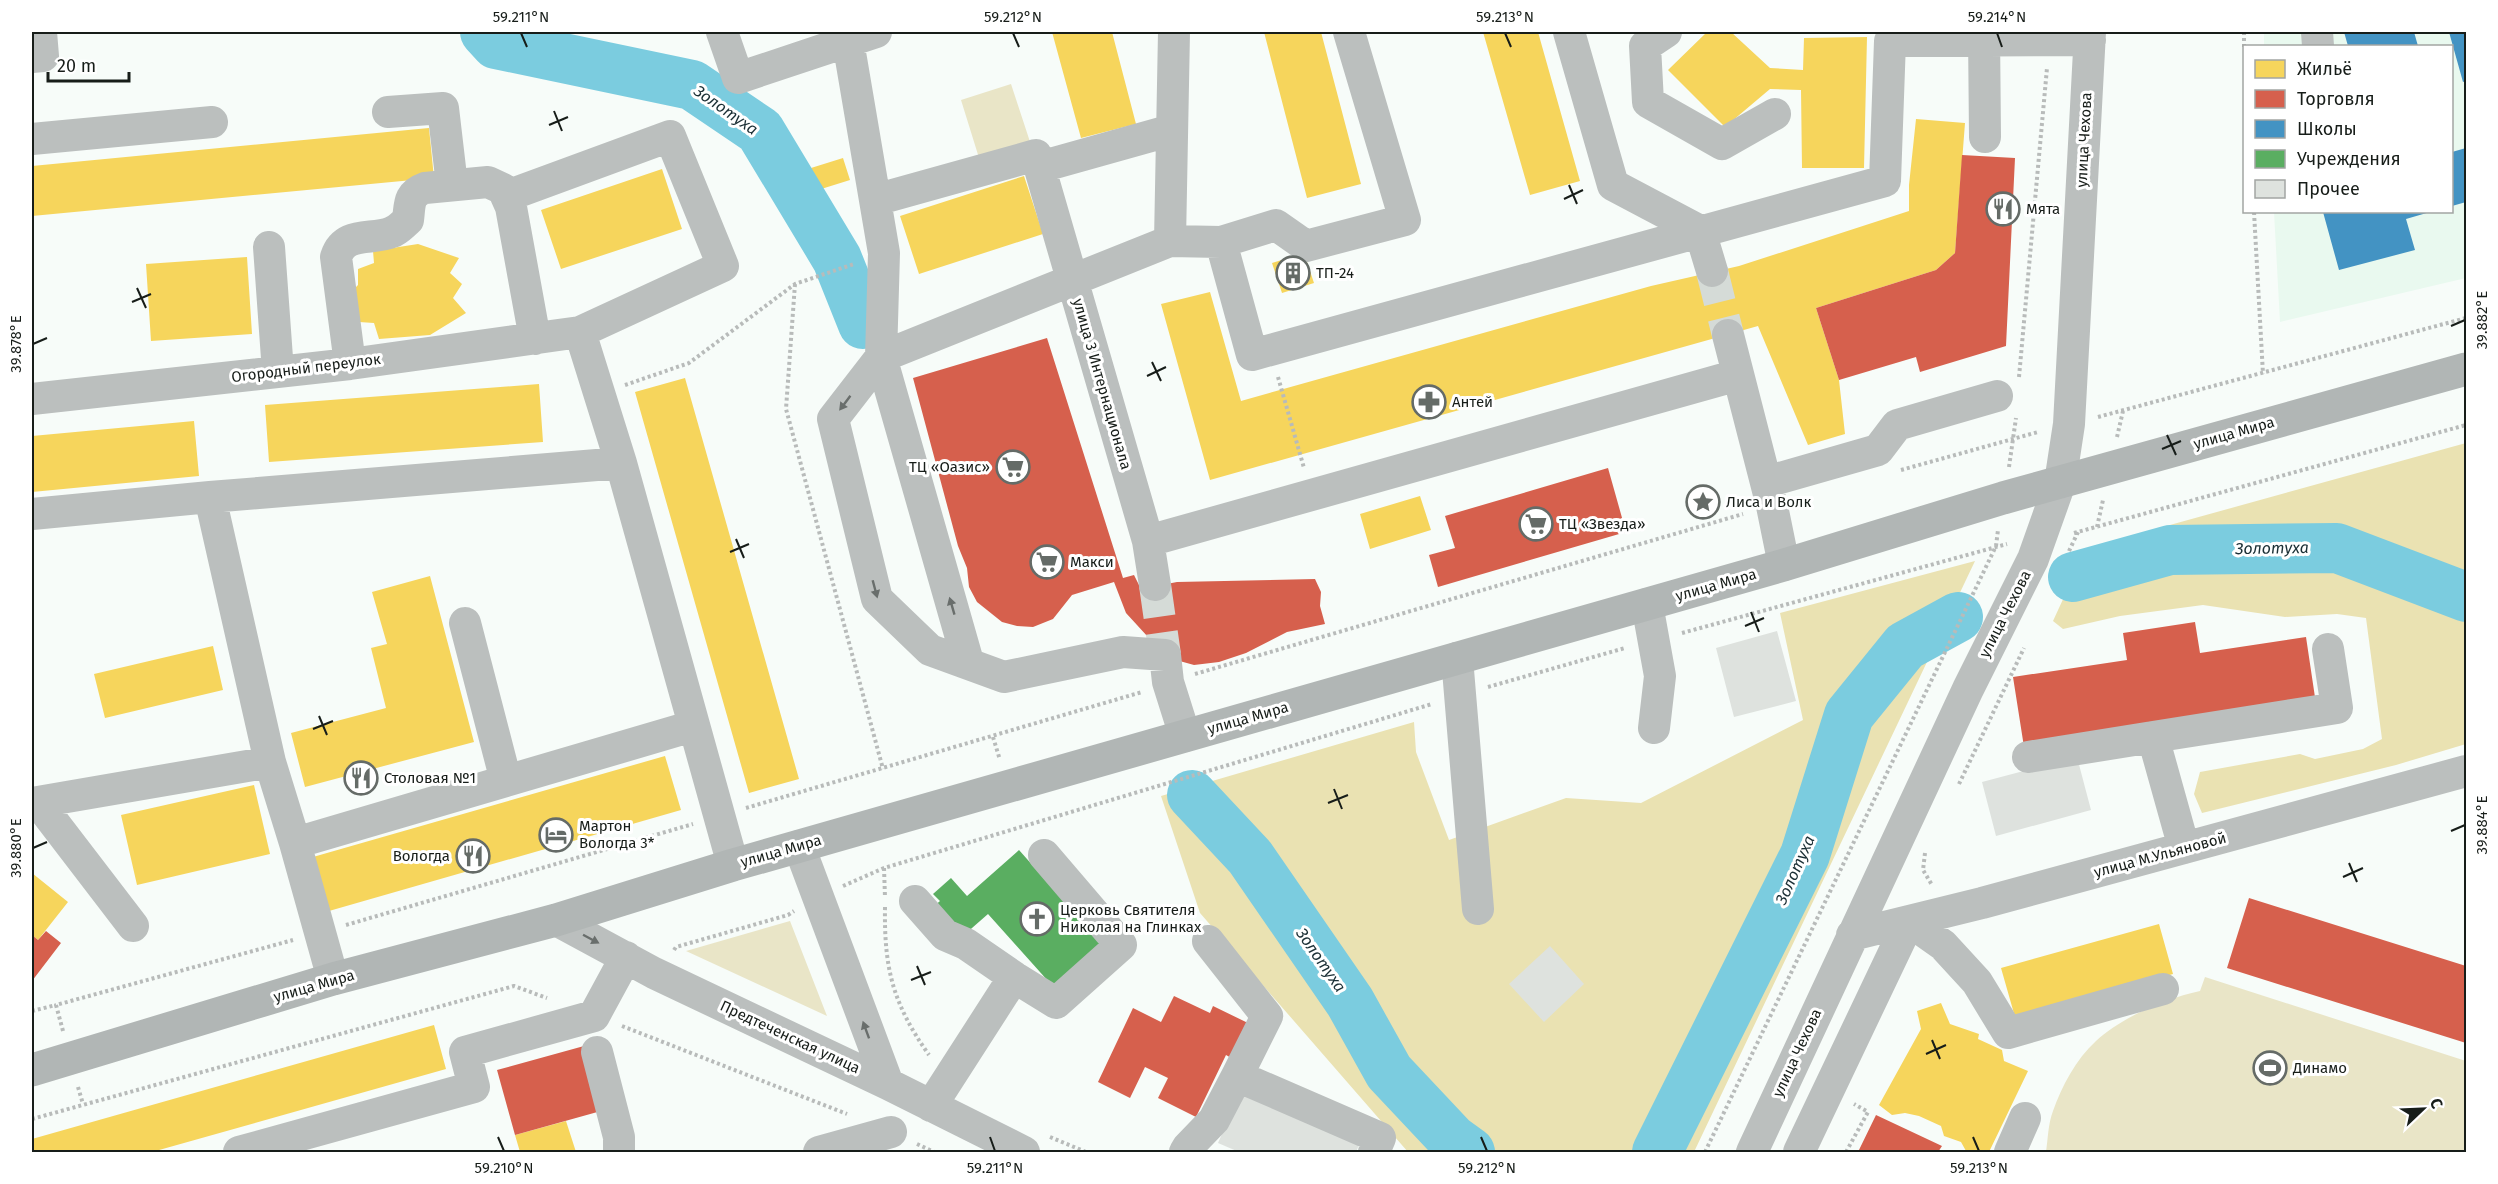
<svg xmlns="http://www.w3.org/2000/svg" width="2498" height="1184" font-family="'Fira Sans',sans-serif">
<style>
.built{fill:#e9f9ef}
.green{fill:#e9e5c7}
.forest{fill:#eae2b2}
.homes{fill:#f6d55c}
.shops{fill:#d6604d}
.schools{fill:#4393c3}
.public{fill:#5aae61}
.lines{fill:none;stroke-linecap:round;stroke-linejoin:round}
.river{stroke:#7bccdf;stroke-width:50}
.building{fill:#dee2de}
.minor-tunnel{stroke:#d5dbd7;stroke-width:32;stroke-dasharray:32 16;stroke-linecap:butt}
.path{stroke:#b8bbba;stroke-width:4;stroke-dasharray:3 3;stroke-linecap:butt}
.minor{stroke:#bbbfbe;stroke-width:32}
.major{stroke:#b1b6b5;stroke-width:33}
.oneway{fill:#696e6c}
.ticks{fill:none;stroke:#171d19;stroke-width:2}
.labels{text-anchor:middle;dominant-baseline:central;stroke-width:6;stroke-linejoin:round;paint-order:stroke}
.street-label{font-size:15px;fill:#171d19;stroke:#fff}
.poi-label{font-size:15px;fill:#171d19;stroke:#fff;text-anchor:start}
.water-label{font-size:16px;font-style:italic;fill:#1b2f35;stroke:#fff}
.neatline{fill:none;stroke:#171d19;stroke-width:2}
.ticks-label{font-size:15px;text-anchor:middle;fill:#171d19}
</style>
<rect width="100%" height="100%" fill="#f7fcf9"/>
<path class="built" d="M2264,32H2466V278L2280,322L2274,212H2452V46H2264Z"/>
<path class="green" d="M1011,84L1035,157L984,174L961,100Z
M790,921L827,1016L686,951Z
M2205,977L2466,1061V1152H2046C2048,1139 2048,1124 2053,1111C2062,1086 2076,1059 2096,1041C2122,1017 2167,998 2200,991Z"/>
<path class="forest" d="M2466,443V744L2396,765L2202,813L2194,794L2200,772L2300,754L2315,759L2363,749L2382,739L2366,618L2337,614L2285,617L2203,605L2120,616L2063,629L2053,621L2082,558L2141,533Z
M1975,561L1694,1152H1408L1200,913L1161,796L1414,722L1416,752L1449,840L1566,798L1641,803L1803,720L1780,613Z"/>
<path class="homes" d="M1052,32H1112L1136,124L1081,138Z
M1264,32H1321L1361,184L1307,198Z
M1483,32H1538L1580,181L1530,195Z
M1707,32H1731L1770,68L1803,70L1804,38L1867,37L1864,168H1802L1801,90L1770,89L1725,127L1668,70Z
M1916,119L1965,123L1955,253L1936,270L1816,308L1839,380L1845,434L1808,445L1758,326L1210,480L1161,304L1210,292L1241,401L1651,286L1739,266L1909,211V185Z
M429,128L434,178L32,216V166Z
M843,158L850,180L818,190L811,168Z
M662,169L682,229L561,269L541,210Z
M1024,176L1043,234L919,274L900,216Z
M418,244L459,258L450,273L462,284L453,298L466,313L430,335L379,339L374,323L359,322L345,298L358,285V269L374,263L373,251Z
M1304,253L1314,283L1282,293L1272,263Z
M247,257L252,334L151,341L146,264Z
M685,378L799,779L749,793L635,392Z
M539,384L543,442L269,462L265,405Z
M194,421L199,476L32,492V436Z
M1420,496L1431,530L1370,549L1360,514Z
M430,576L474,742L305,787L291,733L386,708L371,648L387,644L372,592Z
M213,646L223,690L105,718L94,674Z
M665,756L681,810L329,911L313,857Z
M254,785L270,854L137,885L121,815Z
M32,873L68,902L38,940L32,935Z
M2159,924L2173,974L2015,1017L2001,968Z
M1941,1003L1950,1024L1979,1034L1978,1039L2002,1050L2004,1061L2028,1071L1989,1152H1970L1966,1151L1961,1142L1944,1136L1941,1126L1919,1116L1905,1113L1892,1115L1879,1105L1921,1029L1917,1011Z
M434,1025L446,1069L152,1152H32V1139Z
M566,1121L576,1152H520L515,1135Z"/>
<path class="shops" d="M1962,155L2015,158L2006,346L1920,372L1916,357L1839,380L1816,308L1936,270L1955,253Z
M1047,338L1123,578L1134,575L1141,589L1177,582L1315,579L1321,592L1320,606L1325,624L1287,632L1246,653L1219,662L1194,665L1176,660L1159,649L1126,613L1114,582L1072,595L1053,619L1033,627L1017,626L1002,622L977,602L969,587L967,568L958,546L913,378Z
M1608,468L1626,532L1438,587L1429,555L1455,548L1445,516Z
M2195,622L2200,653L2306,637L2316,704L2024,747L2013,677L2127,660L2123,633Z
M2249,898L2466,966V1043L2227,968Z
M46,931L61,943L32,981V935L38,940Z
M1174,996L1210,1013L1213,1006L1250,1024L1233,1059L1226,1055L1196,1117L1158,1098L1168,1078L1145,1067L1130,1098L1098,1082L1133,1008L1161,1022Z
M584,1046L601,1111L515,1135L497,1070Z
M1876,1115L1942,1146L1938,1152H1858Z"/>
<path class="schools" d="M2344,32H2414L2418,46H2348Z
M2449,32H2466V81L2463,82Z
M2466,148V202L2452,206V152Z
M2323,212H2430L2406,219L2415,250L2339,270Z"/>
<path class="public" d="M1019,850L1106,948L1057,991L988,914L964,935L932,908L940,901L933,894L951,878L967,896Z"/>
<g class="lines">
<path class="river" d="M485,32L496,44L692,85L760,131L837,259L863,324
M2073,577L2170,550L2337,548L2466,597
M1192,795L1250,857L1350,1002L1389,1072L1452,1139L1470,1152
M1657,1152L1805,855L1849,715L1905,646L1958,617"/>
</g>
<path class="building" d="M1777,631L1796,701L1734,717L1716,648Z
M2077,757L2091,810L1996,836L1982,782Z
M1550,946L1584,984L1544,1022L1509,984Z
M1240,1093L1359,1145L1356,1152H1239L1218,1143Z"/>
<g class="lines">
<path class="minor-tunnel" d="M1712,271L1728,335
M1155,585L1165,655"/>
<path class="path" d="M2244,32V49
M2254,212L2263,374
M795,284L786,409L883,769
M1278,377L1304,468
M2019,377L2047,68
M625,385L689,363L795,284L854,264
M2098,417L2466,318
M2117,437L2123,411
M2009,467L2016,418
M1901,470L2038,432
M2097,527L2103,500
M2074,533L2466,425
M2069,551L2078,532
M1682,633L2007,544
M1195,674L1743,514
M1488,687L1625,648
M993,737L1000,760
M1959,784L2024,648
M746,808L1142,692
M1925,853L1923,870L1932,885
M884,868L885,897
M843,886L884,868L1432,704
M885,907C884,969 893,1004 929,1055
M346,925L693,824
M674,950L676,947L788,915L794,911
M32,1011L56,1005
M622,1026L847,1114
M63,1031L56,1005L293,940
M78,1087L83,1104
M32,1119L514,986L547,998
M1050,1137L1086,1152
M917,1144L934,1152
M1705,1152L1996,546L1998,530
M1846,1152L1868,1112L1854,1104"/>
<path class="minor" d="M722,32L738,78L876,32
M1174,32L1170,241L881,357L833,419L877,599L930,650L1004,677L1123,652L1165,655L1168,682L1185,736
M1569,32L1613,185L1700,231L1712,271
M1666,32L1645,46L1648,102L1722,144L1775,114
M1984,32L1985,137
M2317,32L2318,46
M848,41L884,253L881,357L968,662
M32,57L43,56L41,32
M388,112L443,108L452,185
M32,139L212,122
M1040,167L1172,130
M875,200L1036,155L1148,541L1155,585
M1170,241L1221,242L1252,355L1885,181L1890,41L2090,40
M1221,242L1276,225L1306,246L1405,220L1349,32
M269,247L278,372
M580,332L621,463L733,865
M1728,335L1772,506L1784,565
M350,364L336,257C345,230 372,241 392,232C398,230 403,224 408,220C410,204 408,194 425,188L488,182L503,189L511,207L535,339
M32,399L350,364L580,332L723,266L670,136L507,196
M1766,482L1878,450L1897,425L1997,396
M210,497L270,762
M32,514L210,497L621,463
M1148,541L1738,375
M1647,604L1660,676L1654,728
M465,623L506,781
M1457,658L1478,909
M2028,757L2153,737
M38,802L133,926
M32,803L270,762L295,843
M799,846L888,1084
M2184,848L2153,737L2337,708L2328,649
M915,901L945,935L966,944L1014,977
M556,920L654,973L888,1084L1024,1152
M1852,935L1982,903L2466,771
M1208,941L1267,1016L1237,1076L1380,1138L1374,1152
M333,979L295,843L693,726
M597,1052L619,1137V1152
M931,1106L1014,977L1056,1003L1121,945L1044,855
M239,1152L474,1087L465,1052L594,1016L626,957
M819,1152L891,1132
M1185,1152L1188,1147L1214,1120L1237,1076
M1752,1152L1968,689L2033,559L2060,483L2069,424L2090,32
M1799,1152L1909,921L1943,945L1977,982L2008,1033L2163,989
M2010,1152L2025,1118"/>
<path class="major" d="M32,1070L333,979L556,920L733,865L1784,565L2003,498L2466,369"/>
</g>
<defs><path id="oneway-solid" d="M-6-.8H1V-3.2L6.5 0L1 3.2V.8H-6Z" transform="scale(1.5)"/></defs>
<g class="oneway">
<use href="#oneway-solid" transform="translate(845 403) rotate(127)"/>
<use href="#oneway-solid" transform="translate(875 589) rotate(75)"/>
<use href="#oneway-solid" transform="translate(952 606) rotate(-106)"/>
<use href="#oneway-solid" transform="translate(591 939) rotate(28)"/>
<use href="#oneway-solid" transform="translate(866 1030) rotate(-110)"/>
</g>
<path class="ticks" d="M521,33L527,47M1013,33L1019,47M1505,33L1511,47M1997,33L2002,47M554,111L562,131M549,125L568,117M1569,185L1577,204M1564,199L1583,190M137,288L146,308M132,302L151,294M2451,326L2465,320M33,344L47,338M1152,362L1161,381M1147,376L1166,367M2167,435L2176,455M2162,449L2181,441M736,539L744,558M730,552L749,544M1751,612L1759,632M1745,626L1764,618M319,716L327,735M313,729L333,721M1334,789L1342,809M1328,803L1348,795M2451,831L2465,825M33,848L47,842M2349,863L2357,882M2343,877L2363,868M917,966L925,985M911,980L931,972M1932,1040L1940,1059M1926,1054L1946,1045M498,1137L504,1151M990,1137L995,1151M1481,1137L1487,1151M1973,1137L1979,1151"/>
<defs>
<symbol id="restaurant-ring" viewBox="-11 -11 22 22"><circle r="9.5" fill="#fff" stroke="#656b67" stroke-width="1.5"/><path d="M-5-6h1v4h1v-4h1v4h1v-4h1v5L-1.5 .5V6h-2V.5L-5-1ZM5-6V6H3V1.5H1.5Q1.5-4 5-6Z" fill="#656b67"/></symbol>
<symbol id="building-ring" viewBox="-11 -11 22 22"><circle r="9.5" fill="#fff" stroke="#656b67" stroke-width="1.5"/><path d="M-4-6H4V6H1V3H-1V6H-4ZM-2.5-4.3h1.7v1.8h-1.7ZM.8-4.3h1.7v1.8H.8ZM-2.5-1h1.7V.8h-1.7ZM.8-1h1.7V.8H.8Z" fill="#656b67"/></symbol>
<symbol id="pharmacy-ring" viewBox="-11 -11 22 22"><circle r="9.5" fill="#fff" stroke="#656b67" stroke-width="1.5"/><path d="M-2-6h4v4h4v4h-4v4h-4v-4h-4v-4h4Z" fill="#656b67"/></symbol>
<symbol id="supermarket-ring" viewBox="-11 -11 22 22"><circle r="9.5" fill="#fff" stroke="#656b67" stroke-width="1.5"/><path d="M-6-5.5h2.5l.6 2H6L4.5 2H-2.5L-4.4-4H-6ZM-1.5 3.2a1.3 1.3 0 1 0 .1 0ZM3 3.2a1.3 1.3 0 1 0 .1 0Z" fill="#656b67"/></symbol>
<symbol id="sight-ring" viewBox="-11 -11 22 22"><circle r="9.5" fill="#fff" stroke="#656b67" stroke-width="1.5"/><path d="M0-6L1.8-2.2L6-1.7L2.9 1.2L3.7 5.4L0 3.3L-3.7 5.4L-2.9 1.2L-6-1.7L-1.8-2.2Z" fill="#656b67"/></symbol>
<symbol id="hotel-ring" viewBox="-11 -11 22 22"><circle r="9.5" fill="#fff" stroke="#656b67" stroke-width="1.5"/><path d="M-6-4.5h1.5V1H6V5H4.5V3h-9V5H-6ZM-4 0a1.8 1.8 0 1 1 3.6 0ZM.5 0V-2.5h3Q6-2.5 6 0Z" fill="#656b67"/></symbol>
<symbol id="church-ring" viewBox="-11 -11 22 22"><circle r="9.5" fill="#fff" stroke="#656b67" stroke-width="1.5"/><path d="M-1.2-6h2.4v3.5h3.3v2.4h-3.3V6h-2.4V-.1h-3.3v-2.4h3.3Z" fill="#656b67"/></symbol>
<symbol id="stadium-ring" viewBox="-11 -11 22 22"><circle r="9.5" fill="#fff" stroke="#656b67" stroke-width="1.5"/><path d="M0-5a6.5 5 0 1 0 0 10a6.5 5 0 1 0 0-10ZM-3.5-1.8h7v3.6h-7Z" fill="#656b67"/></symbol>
</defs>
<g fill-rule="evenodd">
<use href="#restaurant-ring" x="1984" y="190" width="38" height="38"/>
<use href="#building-ring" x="1274" y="254" width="38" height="38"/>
<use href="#pharmacy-ring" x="1410" y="383" width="38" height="38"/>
<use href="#supermarket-ring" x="994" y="448" width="38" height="38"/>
<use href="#sight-ring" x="1684" y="483" width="38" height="38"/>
<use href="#supermarket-ring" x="1517" y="505" width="38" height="38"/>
<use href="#supermarket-ring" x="1028" y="543" width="38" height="38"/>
<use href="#restaurant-ring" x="342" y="759" width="38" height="38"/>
<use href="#hotel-ring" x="537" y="816" width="38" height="38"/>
<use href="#restaurant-ring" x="454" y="837" width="38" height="38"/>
<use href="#church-ring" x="1018" y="900" width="38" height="38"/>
<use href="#stadium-ring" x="2251" y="1049" width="38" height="38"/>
</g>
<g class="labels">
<g class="street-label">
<text transform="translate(2084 140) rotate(-87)">улица Чехова</text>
<text transform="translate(306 368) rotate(-7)">Огородный переулок</text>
<text transform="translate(1102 384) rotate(74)">улица 3 Интернационала</text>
<text transform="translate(2234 433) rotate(-16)">улица Мира</text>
<text transform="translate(1716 585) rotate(-16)">улица Мира</text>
<text transform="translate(2005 614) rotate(-63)">улица Чехова</text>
<text transform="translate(1248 718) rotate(-16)">улица Мира</text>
<text transform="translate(781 851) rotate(-16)">улица Мира</text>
<text transform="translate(2160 855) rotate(-15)">улица М.Ульяновой</text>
<text transform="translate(314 986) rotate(-16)">улица Мира</text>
<text transform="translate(790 1037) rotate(25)">Предтеченская улица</text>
<text transform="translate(1797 1053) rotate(-65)">улица Чехова</text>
</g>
<g class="poi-label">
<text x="2026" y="209">Мята</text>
<text x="1316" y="273">ТП-24</text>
<text x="1452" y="402">Антей</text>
<text x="990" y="467" text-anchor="end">ТЦ «Оазис»</text>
<text x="1726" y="502">Лиса и Волк</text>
<text x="1559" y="524">ТЦ «Звезда»</text>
<text x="1070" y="562">Макси</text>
<text x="384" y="778">Столовая №1</text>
<text x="579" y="826">Мартон<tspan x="579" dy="17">Вологда 3*</tspan></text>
<text x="450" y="856" text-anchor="end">Вологда</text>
<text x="1060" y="910">Церковь Святителя<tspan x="1060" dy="17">Николая на Глинках</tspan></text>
<text x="2293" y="1068">Динамо</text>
</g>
<g class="water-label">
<text transform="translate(726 110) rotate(35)">Золотуха</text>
<text transform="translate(2272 548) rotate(-1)">Золотуха</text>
<text transform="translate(1795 870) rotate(-66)">Золотуха</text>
<text transform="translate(1321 960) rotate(55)">Золотуха</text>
</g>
</g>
<rect width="2498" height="1184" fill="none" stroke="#ffffff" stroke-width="66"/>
<rect x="2243" y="45" width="210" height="168" fill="#ffffff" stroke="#a2a5a3" stroke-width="1.5"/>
<rect x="2255" y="60" width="30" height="18" fill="#f6d55c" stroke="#a2a5a3" stroke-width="1.5"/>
<text x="2297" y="75" font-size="18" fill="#171d19">Жильё</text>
<rect x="2255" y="90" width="30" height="18" fill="#d6604d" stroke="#a2a5a3" stroke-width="1.5"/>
<text x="2297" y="105" font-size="18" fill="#171d19">Торговля</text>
<rect x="2255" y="120" width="30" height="18" fill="#4393c3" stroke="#a2a5a3" stroke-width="1.5"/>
<text x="2297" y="135" font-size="18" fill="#171d19">Школы</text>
<rect x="2255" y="150" width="30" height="18" fill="#5aae61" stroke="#a2a5a3" stroke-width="1.5"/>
<text x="2297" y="165" font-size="18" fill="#171d19">Учреждения</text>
<rect x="2255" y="180" width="30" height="18" fill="#dee2de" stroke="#a2a5a3" stroke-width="1.5"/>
<text x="2297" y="195" font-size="18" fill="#171d19">Прочее</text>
<g transform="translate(2423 1109) rotate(67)" stroke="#ffffff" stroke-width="4.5" paint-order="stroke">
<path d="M0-4.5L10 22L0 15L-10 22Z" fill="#171d19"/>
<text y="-9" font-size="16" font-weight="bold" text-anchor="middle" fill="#171d19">С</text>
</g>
<path d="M48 72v9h81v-9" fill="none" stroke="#171d19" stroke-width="3"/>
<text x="57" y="72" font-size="18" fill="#171d19" stroke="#ffffff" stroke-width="4.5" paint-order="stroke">20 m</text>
<rect x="33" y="33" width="2432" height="1118" class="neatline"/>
<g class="ticks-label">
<text x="521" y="22">59.211°N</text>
<text x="1013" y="22">59.212°N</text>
<text x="1505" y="22">59.213°N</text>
<text x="1997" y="22">59.214°N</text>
<text transform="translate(2482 320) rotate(-90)" y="5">39.882°E</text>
<text transform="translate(16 344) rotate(-90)" y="5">39.878°E</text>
<text transform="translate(2482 825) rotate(-90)" y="5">39.884°E</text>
<text transform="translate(16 848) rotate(-90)" y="5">39.880°E</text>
<text x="504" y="1173">59.210°N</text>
<text x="995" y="1173">59.211°N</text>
<text x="1487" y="1173">59.212°N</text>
<text x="1979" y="1173">59.213°N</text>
</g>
</svg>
